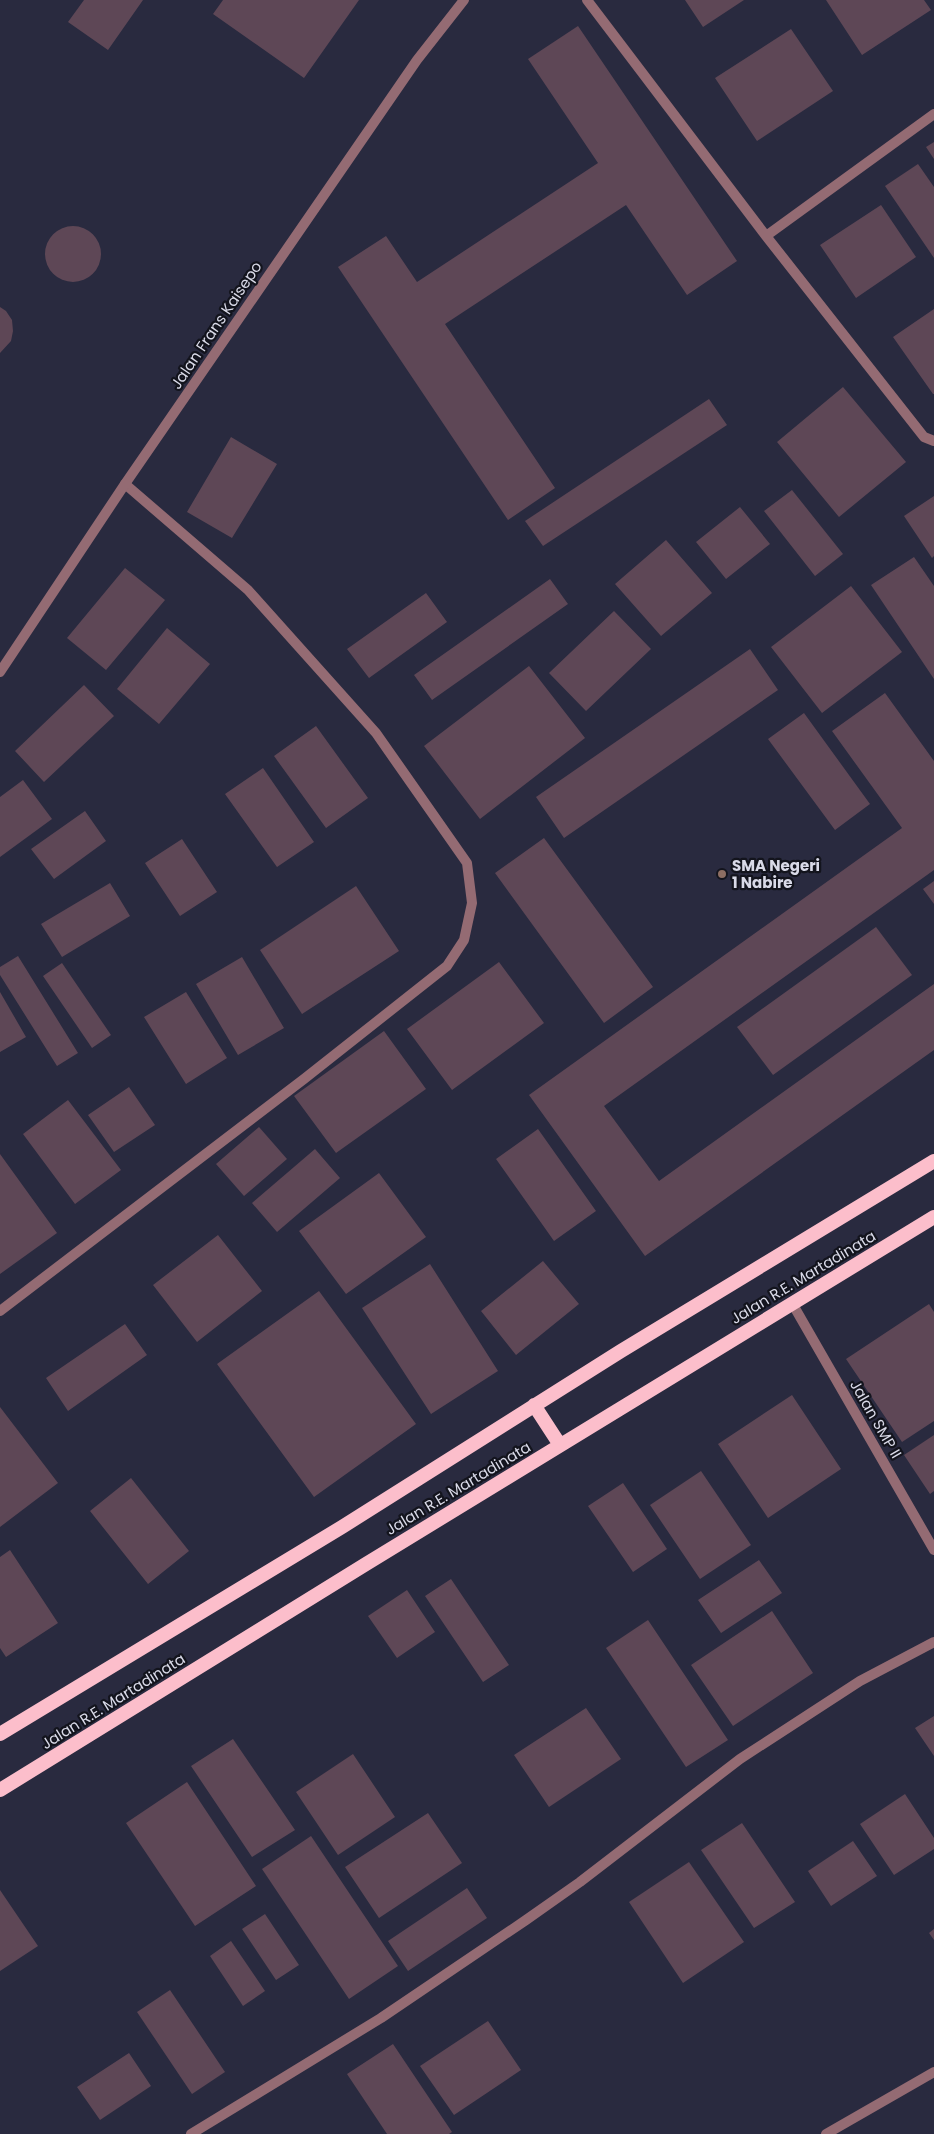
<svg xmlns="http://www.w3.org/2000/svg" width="934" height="2134" font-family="Poppins,sans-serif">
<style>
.building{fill:#5e4756}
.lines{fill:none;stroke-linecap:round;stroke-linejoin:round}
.minor{stroke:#946b73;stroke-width:10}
.tertiary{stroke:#946b73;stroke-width:10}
.trunk{stroke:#fcbecb;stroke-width:14}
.education-dot{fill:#8d6e63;stroke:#13141d;stroke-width:2}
.labels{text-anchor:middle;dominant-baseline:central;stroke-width:4.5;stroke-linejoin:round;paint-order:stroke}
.street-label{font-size:15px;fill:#d9dae8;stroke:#13141d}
.poi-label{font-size:15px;font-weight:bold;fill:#d9dae8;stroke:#13141d;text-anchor:start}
</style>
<rect width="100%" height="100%" fill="#292a3f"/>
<path class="building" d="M84,0H143L108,50L68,22Z
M223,0H359L304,78L213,14Z
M685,0H744L703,27Z
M826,0H924L931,10L862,55Z
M578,26L737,261L687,295L626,205L445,324L555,488L508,520L338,267L386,236L417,282L598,163L528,59Z
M791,29L833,91L757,141L715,78Z
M934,142V159L926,147Z
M918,164L934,187V258L885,186Z
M881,205L916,257L856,298L820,245Z
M45 254a28 28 0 1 1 56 0a28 28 0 1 1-56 0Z
M0,307L6,311L12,320L13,331L11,341L0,353Z
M934,309V394H933L893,337Z
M843,387L906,462L839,517L777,442Z
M709,399L727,425L543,546L525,521Z
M231,437L277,464L232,538L187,512Z
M792,490L843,554L815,576L764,511Z
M934,496V556L932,558L904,516Z
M740,507L770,544L726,579L696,542Z
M666,540L712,593L661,636L615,584Z
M914,557L934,586V679L871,585Z
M125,568L165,600L106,670L67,638Z
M550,579L568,604L432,700L414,675Z
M851,586L902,652L822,713L771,647Z
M426,593L447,622L369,678L347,649Z
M614,611L651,649L586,711L549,673Z
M167,628L210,664L159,724L117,689Z
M750,649L778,690L564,838L536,797Z
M529,666L585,738L480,819L424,746Z
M84,685L114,716L44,782L15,751Z
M885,693L934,761V870L604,1106L659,1181L934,984V1050L645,1256L529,1095L902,828L832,731Z
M804,713L870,804L835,830L768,739Z
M316,726L368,798L326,828L274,756Z
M263,768L314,842L277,867L225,794Z
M23,780L52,819L0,857V797Z
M85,811L106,841L54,879L31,849Z
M544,838L653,987L604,1023L495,873Z
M182,839L217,892L180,916L145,863Z
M934,881V904L923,889Z
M110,883L130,916L62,957L41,924Z
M356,886L399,951L302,1014L260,950Z
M876,927L912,975L773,1075L737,1027Z
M18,956L78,1053L57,1066L0,975V967Z
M242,957L284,1028L238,1055L196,984Z
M499,962L544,1023L452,1090L407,1029Z
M62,963L111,1035L92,1048L43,976Z
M0,992L26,1037L0,1052Z
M186,992L227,1058L186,1084L144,1017Z
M384,1031L426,1089L336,1153L294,1096Z
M129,1087L155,1125L114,1152L88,1115Z
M68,1100L121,1170L75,1204L23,1134Z
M259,1127L287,1159L244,1196L216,1164Z
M538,1129L596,1211L554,1241L496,1159Z
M315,1149L340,1178L277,1232L252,1203Z
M0,1154L57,1233L0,1274Z
M379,1173L426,1237L346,1294L299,1231Z
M218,1235L262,1291L197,1342L153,1285Z
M543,1261L579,1304L516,1355L481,1311Z
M430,1264L498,1371L431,1414L362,1308Z
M319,1291L416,1424L314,1497L217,1364Z
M929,1304L934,1312V1421L902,1442L846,1359Z
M125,1324L147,1355L68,1411L46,1378Z
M792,1395L841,1469L768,1518L718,1444Z
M0,1407L58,1483L0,1527Z
M934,1435V1491L930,1494L904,1455Z
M701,1471L751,1545L700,1579L650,1505Z
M131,1478L189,1551L148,1584L90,1511Z
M623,1483L667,1549L633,1572L588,1506Z
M10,1550L58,1623L6,1657L0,1648V1557Z
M759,1560L782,1593L721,1633L698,1600Z
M451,1579L509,1665L483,1682L425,1596Z
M407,1590L435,1632L397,1658L368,1616Z
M772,1611L813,1673L733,1726L691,1665Z
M648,1620L728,1740L686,1767L606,1648Z
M586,1708L621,1759L549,1807L514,1755Z
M934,1716V1756L915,1728Z
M233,1739L295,1830L252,1857L191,1766Z
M353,1754L395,1817L338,1855L296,1792Z
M187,1782L256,1886L195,1926L126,1823Z
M905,1794L934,1838V1849L894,1875L860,1824Z
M428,1813L462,1863L379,1918L345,1867Z
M742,1823L795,1902L754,1928L701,1850Z
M311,1836L398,1966L349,1999L262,1869Z
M853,1841L877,1876L831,1906L808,1871Z
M689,1862L744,1942L683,1983L629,1902Z
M467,1888L487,1918L408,1971L388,1941Z
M0,1890L38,1946L0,1971Z
M265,1914L299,1965L276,1980L242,1929Z
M934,1929V1940L929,1933Z
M231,1941L265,1991L243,2006L210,1956Z
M170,1990L225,2072L192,2094L137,2012Z
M488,2021L521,2070L454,2115L420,2066Z
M393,2044L452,2132L449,2134H387L347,2074Z
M129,2053L151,2086L100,2120L77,2087Z"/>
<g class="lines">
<path class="minor" d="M587,0L766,236L924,437L934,441
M766,236L934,114
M792,1303L934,1550
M0,1311L304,1079L447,966L464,940L472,903L467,863L376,733L248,590L125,484
M191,2134L381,2018L526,1920L580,1882L740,1759L860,1681L934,1642
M826,2134L934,2072"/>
<path class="tertiary" d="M0,672L125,484L417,60L464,0"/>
<path class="trunk" d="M534,1405L560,1445
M0,1734L342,1527L621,1351L934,1161
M0,1790L366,1564L934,1217"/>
</g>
<circle class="education-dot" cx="722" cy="874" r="5"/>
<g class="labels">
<g class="street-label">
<text transform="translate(216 325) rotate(-56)">Jalan Frans Kaisepo</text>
<text transform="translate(803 1277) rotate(-31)">Jalan R.E. Martadinata</text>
<text transform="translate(876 1419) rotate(60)">Jalan SMP II</text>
<text transform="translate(458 1488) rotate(-31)">Jalan R.E. Martadinata</text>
<text transform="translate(113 1701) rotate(-32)">Jalan R.E. Martadinata</text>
</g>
<g class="poi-label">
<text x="732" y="865">SMA Negeri<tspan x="732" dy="17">1 Nabire</tspan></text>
</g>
</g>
</svg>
